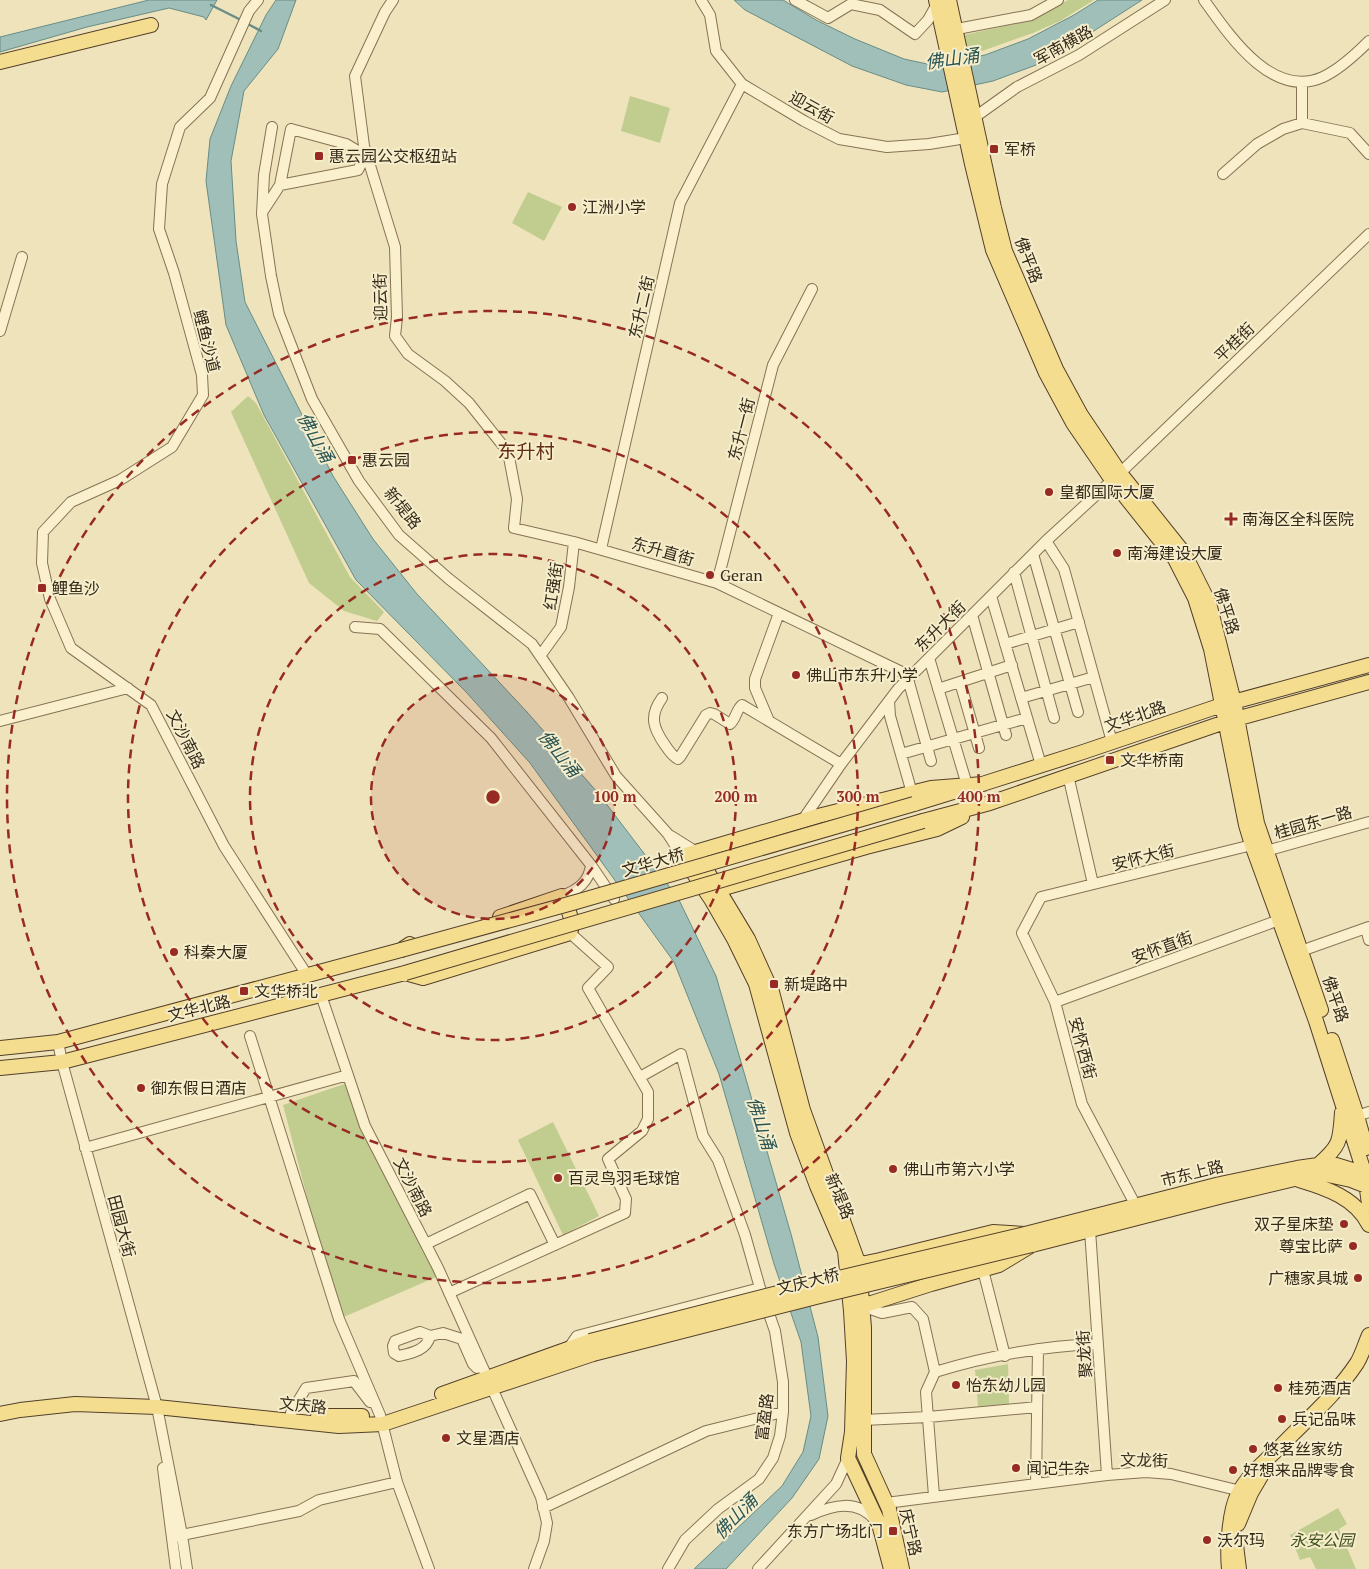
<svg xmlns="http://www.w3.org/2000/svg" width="1369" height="1569" font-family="'PT Serif','Noto Sans SC',serif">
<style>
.green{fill:#c1cd8f}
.water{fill:#9fbfb8;stroke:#678d86}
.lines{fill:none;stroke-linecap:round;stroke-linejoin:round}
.stream{stroke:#678d86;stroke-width:2.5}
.minor-casing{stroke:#867355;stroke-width:12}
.major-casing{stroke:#53402a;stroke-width:16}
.minor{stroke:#faf0ce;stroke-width:10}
.major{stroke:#f5dd90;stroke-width:14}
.major-bridge-casing{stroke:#53402a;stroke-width:16;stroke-linecap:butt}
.major-bridge{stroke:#f5dd90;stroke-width:14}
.ring{fill:none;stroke:#972b23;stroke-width:2.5;stroke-dasharray:9 6}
.poi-dot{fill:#972b23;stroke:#f6edcb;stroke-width:2}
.labels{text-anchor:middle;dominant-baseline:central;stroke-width:4;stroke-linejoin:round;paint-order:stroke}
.street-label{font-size:16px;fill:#35291a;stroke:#f6edcb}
.poi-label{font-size:16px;fill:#35291a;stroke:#f6edcb;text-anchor:start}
.park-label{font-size:16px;font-style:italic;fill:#425220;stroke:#f6edcb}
.water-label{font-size:18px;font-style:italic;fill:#295555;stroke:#f6edcb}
.quarter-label{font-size:19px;fill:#632d18;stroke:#f6edcb}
.centre{fill:#972b23;stroke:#f6edcb;stroke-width:2.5}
.ring-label{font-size:15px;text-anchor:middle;font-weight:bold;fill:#972b23;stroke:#f6edcb;stroke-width:4;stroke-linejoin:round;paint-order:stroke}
</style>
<rect width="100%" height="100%" fill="#efe3bb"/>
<path class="green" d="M1068,0H1094L1060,21L1033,33L968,56L964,35L1031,20Z
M630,96L670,108L660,143L621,131Z
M528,192L562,207L544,241L512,223Z
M248,396L256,403L350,577L384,612L377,621L344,611L309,583L231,412Z
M350,1082L365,1126L441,1275L339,1319L283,1105Z
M553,1122L599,1216L563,1235L518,1140Z
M1008,1364L1009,1404L978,1407L975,1370Z
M1338,1508L1347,1524L1339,1529L1356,1569H1316L1310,1557L1300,1560L1290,1535Z"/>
<path class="water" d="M149,0H217L206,20L204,17L169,8L87,27L0,52V37Z
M276,0H296L278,49L244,91L231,161L236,241L245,302L333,476L373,539L417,594L527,712L598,793L678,898L716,976L791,1234L818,1337L828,1416L819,1459L792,1498L726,1569H694L782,1486L803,1452L811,1416L801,1342L774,1264L719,1074L674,962L530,763L466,692L356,580L264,415L226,325L206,181L210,139L231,86L266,15Z
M734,0H783L816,20L855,39L904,59L932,65L985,55L1028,39L1074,15L1098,0H1142L1086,36L1036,65L993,81L942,92L906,85L852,66L745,10Z"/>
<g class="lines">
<path class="stream" d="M211,5L241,20
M246,23L261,31"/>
<defs>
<path id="minor" d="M258,0L249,11L210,98L180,127L162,184L159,229L174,273L202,375L203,395L172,447L120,480L71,502L43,532L42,563L50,599L71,648L151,705L224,846L307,975
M393,0L385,12L355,76L364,146L395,247L397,317L395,336L408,354L445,381L469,403L508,452L517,499L514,528L574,542
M701,0L710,15L716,51L742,84L804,121L839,139L887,147L929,144L966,138
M795,0L828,18L851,4L880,10L915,34L928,20L937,4
M1204,0C1229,35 1272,100 1323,77C1340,69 1356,54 1369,41
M957,29L1031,15L1058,0
M1302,82V123
M975,117L1017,87L1079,55L1165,0
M272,127L264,175L262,214L271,276L279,314L312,399L359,481L399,535L449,579L532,644L569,698L616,776L668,834L682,856
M1223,174L1257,144L1283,129L1302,123L1350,133L1369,154
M263,211L280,185L291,129L346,144L361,153L362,162L358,170L280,185
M0,331L22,257
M1046,541L1064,569L1112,742
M601,549L680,203L742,84
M1033,554L1078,712
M1014,572L1054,718
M717,583L773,365L812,289
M991,596L1041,765
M972,615L1006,735
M355,627L380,629L491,738L591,865L614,899
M1005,644L1079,622
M540,656L561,627L569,587L574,542L717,583L910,676
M929,658L967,785
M908,679L931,761
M960,682L979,748
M938,689L1012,665
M662,698C649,716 653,728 665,745C669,751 672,756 678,759L680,757L706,715L710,713L714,714L730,724C736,719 736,710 742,705L841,764
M1021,698L1094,677
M889,701L890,716L912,793
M0,721L128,688
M769,721L755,688V679L779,613
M901,754L1027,718
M1068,775L1093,884
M802,821L841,764L898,689L1046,541L1120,473L1369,234
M671,836L695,851
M1266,851L1369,822
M562,896C578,890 589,882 591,865
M1366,928L1369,940
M1301,951L1369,927
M321,995L365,1126L438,1268L541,1497L547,1523L544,1541L534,1569
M1055,1002L1279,920
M250,1036L339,1319L380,1415L397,1482L429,1569
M58,1042L62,1062L157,1407L182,1535L187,1569
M640,1077L681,1054L703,1136L718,1160L745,1235L760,1288
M1357,1116L1369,1112
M85,1148L348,1075
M1136,1206L1082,1104L1055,1002L1022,933L1041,897L1252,845
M1090,1230L1107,1475
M426,1244L530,1194L555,1245
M983,1270L1005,1356
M449,1293L625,1213L626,1199L608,1159L642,1131L648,1119V1092L588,988L608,967L570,933
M862,1306L882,1313L912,1307L923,1319L935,1372
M430,1336C427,1350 412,1353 399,1356L394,1353L393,1346L395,1341L420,1332L430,1336L443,1333L462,1339L473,1364L477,1368
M568,1349L577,1336L760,1288L775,1331L783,1382V1412L780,1436L773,1458L759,1479L718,1509L685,1540L668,1569
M291,1413L306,1388L354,1381L370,1402
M863,1420L928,1417L1037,1407
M163,1468L176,1569
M1036,1484L1038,1349
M934,1496L926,1392L935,1372C987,1356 1043,1346 1098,1344
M886,1503L1107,1475L1146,1472L1171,1474L1245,1492
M543,1508L706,1431L783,1412
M811,1515C833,1505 857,1499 875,1520
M172,1537L299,1511L319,1500L397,1482
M758,1569L836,1484L848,1458"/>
<path id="major" d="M936,0L972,164L993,250L1046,373L1073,423L1112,480L1175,559L1195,598L1211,649L1246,825L1252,845L1316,1021L1365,1175L1369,1204
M949,0L994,208L1005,251L1056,369L1081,415L1120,473L1184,553L1209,603L1234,702L1257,823L1321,1010
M0,62L151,25
M976,786L1083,752L1222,705L1369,665
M914,804L953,792
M923,821L990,803L1225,722L1369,682
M698,856L748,939L772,992L803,1110L859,1265L864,1328V1454L889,1509L902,1569
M710,892L866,847L937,829L962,817
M1332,1040L1357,1116L1366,1148
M0,1048L58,1042L401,950L410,944
M0,1068L62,1062L405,973L423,978L570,933C575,921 567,907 562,896L500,917
M1318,1165C1341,1145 1340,1141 1342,1112
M1299,1180C1326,1188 1356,1198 1369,1225
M851,1266L880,1260L993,1232L1025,1234L1220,1184L1297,1168L1318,1165H1336L1369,1175
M862,1306L931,1284L999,1265L1032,1245L1223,1196L1307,1176L1323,1174L1351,1180L1369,1187
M442,1394L590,1341
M0,1414L20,1410L75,1404L157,1407L339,1426L383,1424L593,1354
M318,1416H362
M848,1458L852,1432L854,1361L851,1311L845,1251L817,1186L797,1133L756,984L734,939L711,899L682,856L818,816L931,788L983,784
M848,1458L879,1524L891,1569
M1238,1524L1251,1493L1261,1476
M1236,1545L1239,1569
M1229,1569C1227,1549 1229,1512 1238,1494C1247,1476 1265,1461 1279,1448C1305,1421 1336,1395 1357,1363C1362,1355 1365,1344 1369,1335"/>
</defs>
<use href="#minor" class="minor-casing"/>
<use href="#major" class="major-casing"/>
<use href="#minor" class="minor"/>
<use href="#major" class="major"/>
<defs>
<path id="major-bridge" d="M401,950L576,902L914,804
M405,973L923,821
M590,1341L813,1284L1025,1234
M593,1354L816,1297L1032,1245"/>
</defs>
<use href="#major-bridge" class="major-bridge-casing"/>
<use href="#major-bridge" class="major-bridge"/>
</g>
<circle cx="493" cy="797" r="122" fill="#972b23" fill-opacity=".12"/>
<g class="ring">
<circle cx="493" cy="797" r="122"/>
<circle cx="493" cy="797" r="243"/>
<circle cx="493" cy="797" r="365"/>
<circle cx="493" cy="797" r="486"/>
</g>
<g class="poi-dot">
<rect x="989" y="144" width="10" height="10" rx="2.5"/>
<rect x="314" y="151" width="10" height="10" rx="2.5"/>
<circle cx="572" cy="207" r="5"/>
<rect x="347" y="455" width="10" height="10" rx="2.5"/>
<circle cx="1049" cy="492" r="5"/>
<path d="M1228.5 511.5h5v5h5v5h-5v5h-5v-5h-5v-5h5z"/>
<circle cx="1117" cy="553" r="5"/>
<circle cx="710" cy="575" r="5"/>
<rect x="37" y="583" width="10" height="10" rx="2.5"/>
<circle cx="796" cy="675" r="5"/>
<rect x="1105" y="755" width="10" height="10" rx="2.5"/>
<circle cx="174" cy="952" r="5"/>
<rect x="769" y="979" width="10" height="10" rx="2.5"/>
<rect x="239" y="986" width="10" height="10" rx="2.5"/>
<circle cx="141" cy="1088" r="5"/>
<circle cx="893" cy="1169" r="5"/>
<circle cx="558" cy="1178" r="5"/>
<circle cx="1344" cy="1224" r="5"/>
<circle cx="1353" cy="1246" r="5"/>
<circle cx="1358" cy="1278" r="5"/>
<circle cx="956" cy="1385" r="5"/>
<circle cx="1278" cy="1388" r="5"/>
<circle cx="1282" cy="1419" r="5"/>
<circle cx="446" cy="1438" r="5"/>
<circle cx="1253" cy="1449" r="5"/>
<circle cx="1016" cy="1468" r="5"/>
<circle cx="1233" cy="1470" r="5"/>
<rect x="888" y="1526" width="10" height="10" rx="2.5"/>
<circle cx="1207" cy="1540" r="5"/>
</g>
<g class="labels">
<g class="street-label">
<text transform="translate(1063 45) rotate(-29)">军南横路</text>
<text transform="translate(812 107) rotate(29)">迎云街</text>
<text transform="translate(1029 260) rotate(69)">佛平路</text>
<text transform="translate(380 297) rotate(-91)">迎云街</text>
<text transform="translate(641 307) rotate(-77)">东升二街</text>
<text transform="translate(207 341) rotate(76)">鲤鱼沙道</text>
<text transform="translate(1234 342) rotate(-44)">平桂街</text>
<text transform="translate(741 429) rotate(-76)">东升一街</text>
<text transform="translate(403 508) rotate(51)">新堤路</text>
<text transform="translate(663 551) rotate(16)">东升直街</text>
<text transform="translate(553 586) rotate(-81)">红强街</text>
<text transform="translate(1227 611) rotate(72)">佛平路</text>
<text transform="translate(940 626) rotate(-45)">东升大街</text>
<text transform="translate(1135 716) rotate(-19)">文华北路</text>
<text transform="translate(186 739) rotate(63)">文沙南路</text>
<text transform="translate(1313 822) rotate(-16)">桂园东一路</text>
<text transform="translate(1143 857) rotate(-14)">安怀大街</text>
<text transform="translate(653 862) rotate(-16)">文华大桥</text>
<text transform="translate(1162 947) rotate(-20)">安怀直街</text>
<text transform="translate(1336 999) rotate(71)">佛平路</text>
<text transform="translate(199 1008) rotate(-14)">文华北路</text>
<text transform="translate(1083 1048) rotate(75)">安怀西街</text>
<text transform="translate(1192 1173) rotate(-14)">市东上路</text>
<text transform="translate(413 1187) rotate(63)">文沙南路</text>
<text transform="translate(840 1196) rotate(67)">新堤路</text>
<text transform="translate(122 1226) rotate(75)">田园大街</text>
<text transform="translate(808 1281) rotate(-14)">文庆大桥</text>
<text transform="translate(1084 1354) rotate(-94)">聚龙街</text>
<text transform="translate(303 1405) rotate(6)">文庆路</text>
<text transform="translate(764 1417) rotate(-83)">富盈路</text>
<text transform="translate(1144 1460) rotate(1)">文龙街</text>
<text transform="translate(911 1532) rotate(77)">庆宁路</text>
</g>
<g class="poi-label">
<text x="1004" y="149">军桥</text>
<text x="329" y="156">惠云园公交枢纽站</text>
<text x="582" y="207">江洲小学</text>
<text x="362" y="460">惠云园</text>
<text x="1059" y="492">皇都国际大厦</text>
<text x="1242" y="519">南海区全科医院</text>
<text x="1127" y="553">南海建设大厦</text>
<text x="720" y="575">Geran</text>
<text x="52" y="588">鲤鱼沙</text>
<text x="806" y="675">佛山市东升小学</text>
<text x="1120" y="760">文华桥南</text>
<text x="184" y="952">科秦大厦</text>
<text x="784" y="984">新堤路中</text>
<text x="254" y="991">文华桥北</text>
<text x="151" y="1088">御东假日酒店</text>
<text x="903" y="1169">佛山市第六小学</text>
<text x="568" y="1178">百灵鸟羽毛球馆</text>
<text x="1334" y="1224" text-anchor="end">双子星床垫</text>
<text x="1343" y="1246" text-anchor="end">尊宝比萨</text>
<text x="1348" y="1278" text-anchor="end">广穗家具城</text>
<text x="966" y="1385">怡东幼儿园</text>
<text x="1288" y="1388">桂苑酒店</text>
<text x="1292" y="1419">兵记品味</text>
<text x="456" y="1438">文星酒店</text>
<text x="1263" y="1449">悠茗丝家纺</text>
<text x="1026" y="1468">闻记牛杂</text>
<text x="1243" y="1470">好想来品牌零食</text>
<text x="883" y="1531" text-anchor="end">东方广场北门</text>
<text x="1217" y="1540">沃尔玛</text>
</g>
<g class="park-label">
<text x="1322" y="1540">永安公园</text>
</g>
<g class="water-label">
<text transform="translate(952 58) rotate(-8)">佛山涌</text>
<text transform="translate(316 437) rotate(61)">佛山涌</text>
<text transform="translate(560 753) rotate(51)">佛山涌</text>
<text transform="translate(762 1123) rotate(72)">佛山涌</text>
<text transform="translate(735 1516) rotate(-46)">佛山涌</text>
</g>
<g class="quarter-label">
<text x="526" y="450">东升村</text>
</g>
</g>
<circle cx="493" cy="797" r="8" class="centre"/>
<g class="ring-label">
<text x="615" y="802">100 m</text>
<text x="736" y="802">200 m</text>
<text x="858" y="802">300 m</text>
<text x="979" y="802">400 m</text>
</g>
</svg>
